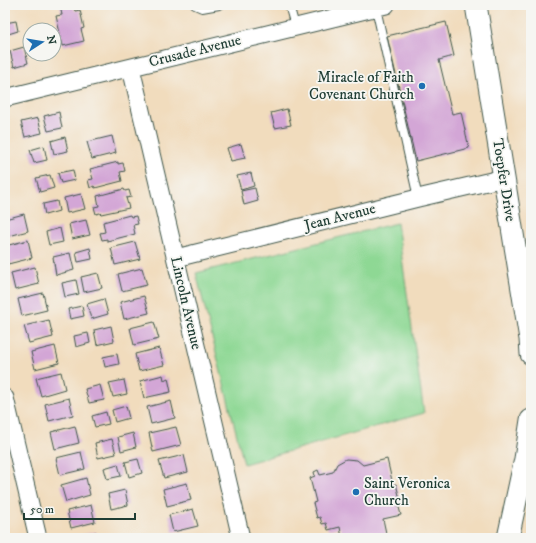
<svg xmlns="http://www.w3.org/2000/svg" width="536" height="543" font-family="'IM FELL DW Pica',serif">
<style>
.green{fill:#8ed894;stroke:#568a64}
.building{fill:#d3a6d6}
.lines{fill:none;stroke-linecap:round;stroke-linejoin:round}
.service-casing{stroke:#3e5549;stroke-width:10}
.minor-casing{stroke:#3e5549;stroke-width:19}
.tertiary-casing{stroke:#3e5549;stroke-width:23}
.service{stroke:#fff;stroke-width:8}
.minor{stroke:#fff;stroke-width:17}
.tertiary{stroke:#fff;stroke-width:21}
.poi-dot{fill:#1f6fb2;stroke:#f6f6f2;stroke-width:1.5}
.labels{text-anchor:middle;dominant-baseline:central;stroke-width:3.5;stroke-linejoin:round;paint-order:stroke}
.street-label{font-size:15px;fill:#1f3d34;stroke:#f6f6f2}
.poi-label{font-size:15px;fill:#1f3d34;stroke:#f6f6f2;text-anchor:end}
</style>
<rect width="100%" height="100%" fill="#f6f6f2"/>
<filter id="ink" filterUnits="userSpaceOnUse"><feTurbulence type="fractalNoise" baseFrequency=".025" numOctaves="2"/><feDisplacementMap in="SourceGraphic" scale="8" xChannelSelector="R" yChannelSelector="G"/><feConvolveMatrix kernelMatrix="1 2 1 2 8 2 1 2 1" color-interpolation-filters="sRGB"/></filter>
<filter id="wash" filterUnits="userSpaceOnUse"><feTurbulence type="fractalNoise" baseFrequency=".012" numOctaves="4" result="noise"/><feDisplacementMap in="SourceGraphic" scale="16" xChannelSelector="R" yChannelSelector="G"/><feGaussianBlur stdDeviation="0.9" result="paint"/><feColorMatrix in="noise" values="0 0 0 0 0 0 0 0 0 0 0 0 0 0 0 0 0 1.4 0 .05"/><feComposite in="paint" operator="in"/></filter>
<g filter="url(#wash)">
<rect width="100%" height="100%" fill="#f1dcbd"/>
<path class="green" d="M397,223L424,413L244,464L196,273Z"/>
<g id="blocks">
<path class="building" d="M63,5H73L75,11L80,10L84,28L81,29L84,41L63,46L56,16L62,15L60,6Z
M16,21L18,31L5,35V23Z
M446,22L454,56L439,60L452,114L461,112L469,148L416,161L387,36Z
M24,47L28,63L14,67L10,51Z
M287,109L291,125L275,128L271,113Z
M59,112L62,128L48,131L44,116Z
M38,118L42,133L25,137L21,122Z
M112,136L116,153L92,159L87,142Z
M65,137L68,151L54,154L51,141Z
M241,144L245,158L231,161L227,148Z
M44,146L47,160L34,163L30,150Z
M118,162V164L123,163L125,171L120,172L122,181L95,188L94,186L90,188L88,180L93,179L90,169Z
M73,170L75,180L61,183L58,173Z
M251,173L254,186L241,190L237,176Z
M50,175L54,188L40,192L36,178Z
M255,188L258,201L244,205L241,191Z
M124,189L125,191L129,190L131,197L126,198L129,208L101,214L100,213L96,214L94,207L99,206L97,196Z
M81,194L85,209L67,213L64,198Z
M57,201L59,211L45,215L43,204Z
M24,214L28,231L5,237V219Z
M130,215L131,217L136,216L138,224L133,225L135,234L107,241V239L102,240L100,233L105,232L103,222Z
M86,220L90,235L72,239L69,224Z
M60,228L63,242L49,245L46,232Z
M28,240L32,258L8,264L5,246Z
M135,242L140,259L115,265L111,248Z
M90,248L92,259L78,262L76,252Z
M70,253L74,270L56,275L53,257Z
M35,267L39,284L15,290L11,273Z
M142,268L147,285L122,291L118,274Z
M98,273L102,288L84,292L81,277Z
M76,280L79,294L65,297L62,283Z
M43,293L47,310L22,316L18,299Z
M144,296L149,313L124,319L120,302Z
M104,299L108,314L91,319L87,304Z
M82,306L84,316L70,319L68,309Z
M49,320L53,337L29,343L24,326Z
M154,322L159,339L134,345L130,328Z
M111,326L114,341L97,345L94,330Z
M88,333L90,343L76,347L74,336Z
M55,346L59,363L35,369L31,352Z
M159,348L164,365L139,371L135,354Z
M117,354L119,364L105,367L103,357Z
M61,372L65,389L41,396L36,378Z
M163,375L164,380L168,378L171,392L144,398L140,381Z
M124,380L127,394L113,397L109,383Z
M100,385L104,400L89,403L85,389Z
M69,398L73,415L49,421L45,404Z
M171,401L175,418L151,424L147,407Z
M126,406L129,418L115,422L112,410Z
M106,412L109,424L95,427L92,416Z
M75,426L79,443L55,449L51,432Z
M176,427L181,445L153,452L149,433Z
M133,433L136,447L121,451L118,437Z
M112,439L116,454L98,458L95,443Z
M81,452L85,469L60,475L56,458Z
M184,455L188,472L164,478L159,461Z
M138,459L142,473L129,477L125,462Z
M346,459L357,460L363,465L387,459L393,485L396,484L400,499L397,500L401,515L383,519L387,538H342L340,527L328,530L326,523L322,524L320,517L317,518L313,503L316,502L310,478L315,476L314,472L318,470L320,475L333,472L337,464Z
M118,464L121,476L107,479L104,468Z
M86,478L90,495L66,502L61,485Z
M187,483L191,500L167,506L163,489Z
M125,490L128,505L111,509L108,494Z
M91,505L95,522L71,528L67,511Z
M193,509L198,526L173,532L169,515Z
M96,532L97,538H73V537Z"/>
</g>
</g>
<g filter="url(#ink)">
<use href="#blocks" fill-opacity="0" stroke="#3e5549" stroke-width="1"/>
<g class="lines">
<defs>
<path id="service" d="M195,5L202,8L219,5
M289,5L295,26
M376,8L418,198"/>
<path id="minor" d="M131,68L241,538
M5,98L386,5
M176,258L418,198L504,178
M5,398L38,538"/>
<path id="tertiary" d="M476,5L530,339L531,354
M508,538L525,459L531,420"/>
</defs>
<use href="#service" class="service-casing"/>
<use href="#minor" class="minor-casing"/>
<use href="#tertiary" class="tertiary-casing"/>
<use href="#service" class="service"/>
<use href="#minor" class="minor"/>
<use href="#tertiary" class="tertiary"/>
</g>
</g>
<g class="poi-dot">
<circle cx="422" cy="86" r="4"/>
<circle cx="356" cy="492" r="4"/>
</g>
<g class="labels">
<g class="street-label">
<text transform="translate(195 51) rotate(-14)">Crusade Avenue</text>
<text transform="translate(504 180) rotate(81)">Toepfer Drive</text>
<text transform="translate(340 217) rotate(-14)">Jean Avenue</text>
<text transform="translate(186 303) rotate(77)">Lincoln Avenue</text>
</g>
<g class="poi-label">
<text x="414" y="77">Miracle of Faith<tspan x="414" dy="17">Covenant Church</tspan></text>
<text x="364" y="483" text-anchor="start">Saint Veronica<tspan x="364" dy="17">Church</tspan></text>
</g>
</g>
<rect width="536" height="543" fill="none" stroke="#f6f6f2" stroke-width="20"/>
<g transform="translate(42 42) rotate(78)"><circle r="19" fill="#f6f6f2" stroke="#a0aca6"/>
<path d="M0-3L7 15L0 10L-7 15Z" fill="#1f6fb2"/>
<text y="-6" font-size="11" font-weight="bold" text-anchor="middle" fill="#1f3d34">N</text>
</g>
<path d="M24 513v6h111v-6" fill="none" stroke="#1f3d34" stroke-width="2"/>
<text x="30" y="513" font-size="12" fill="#1f3d34" stroke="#f6f6f2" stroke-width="3" paint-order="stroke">50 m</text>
</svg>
